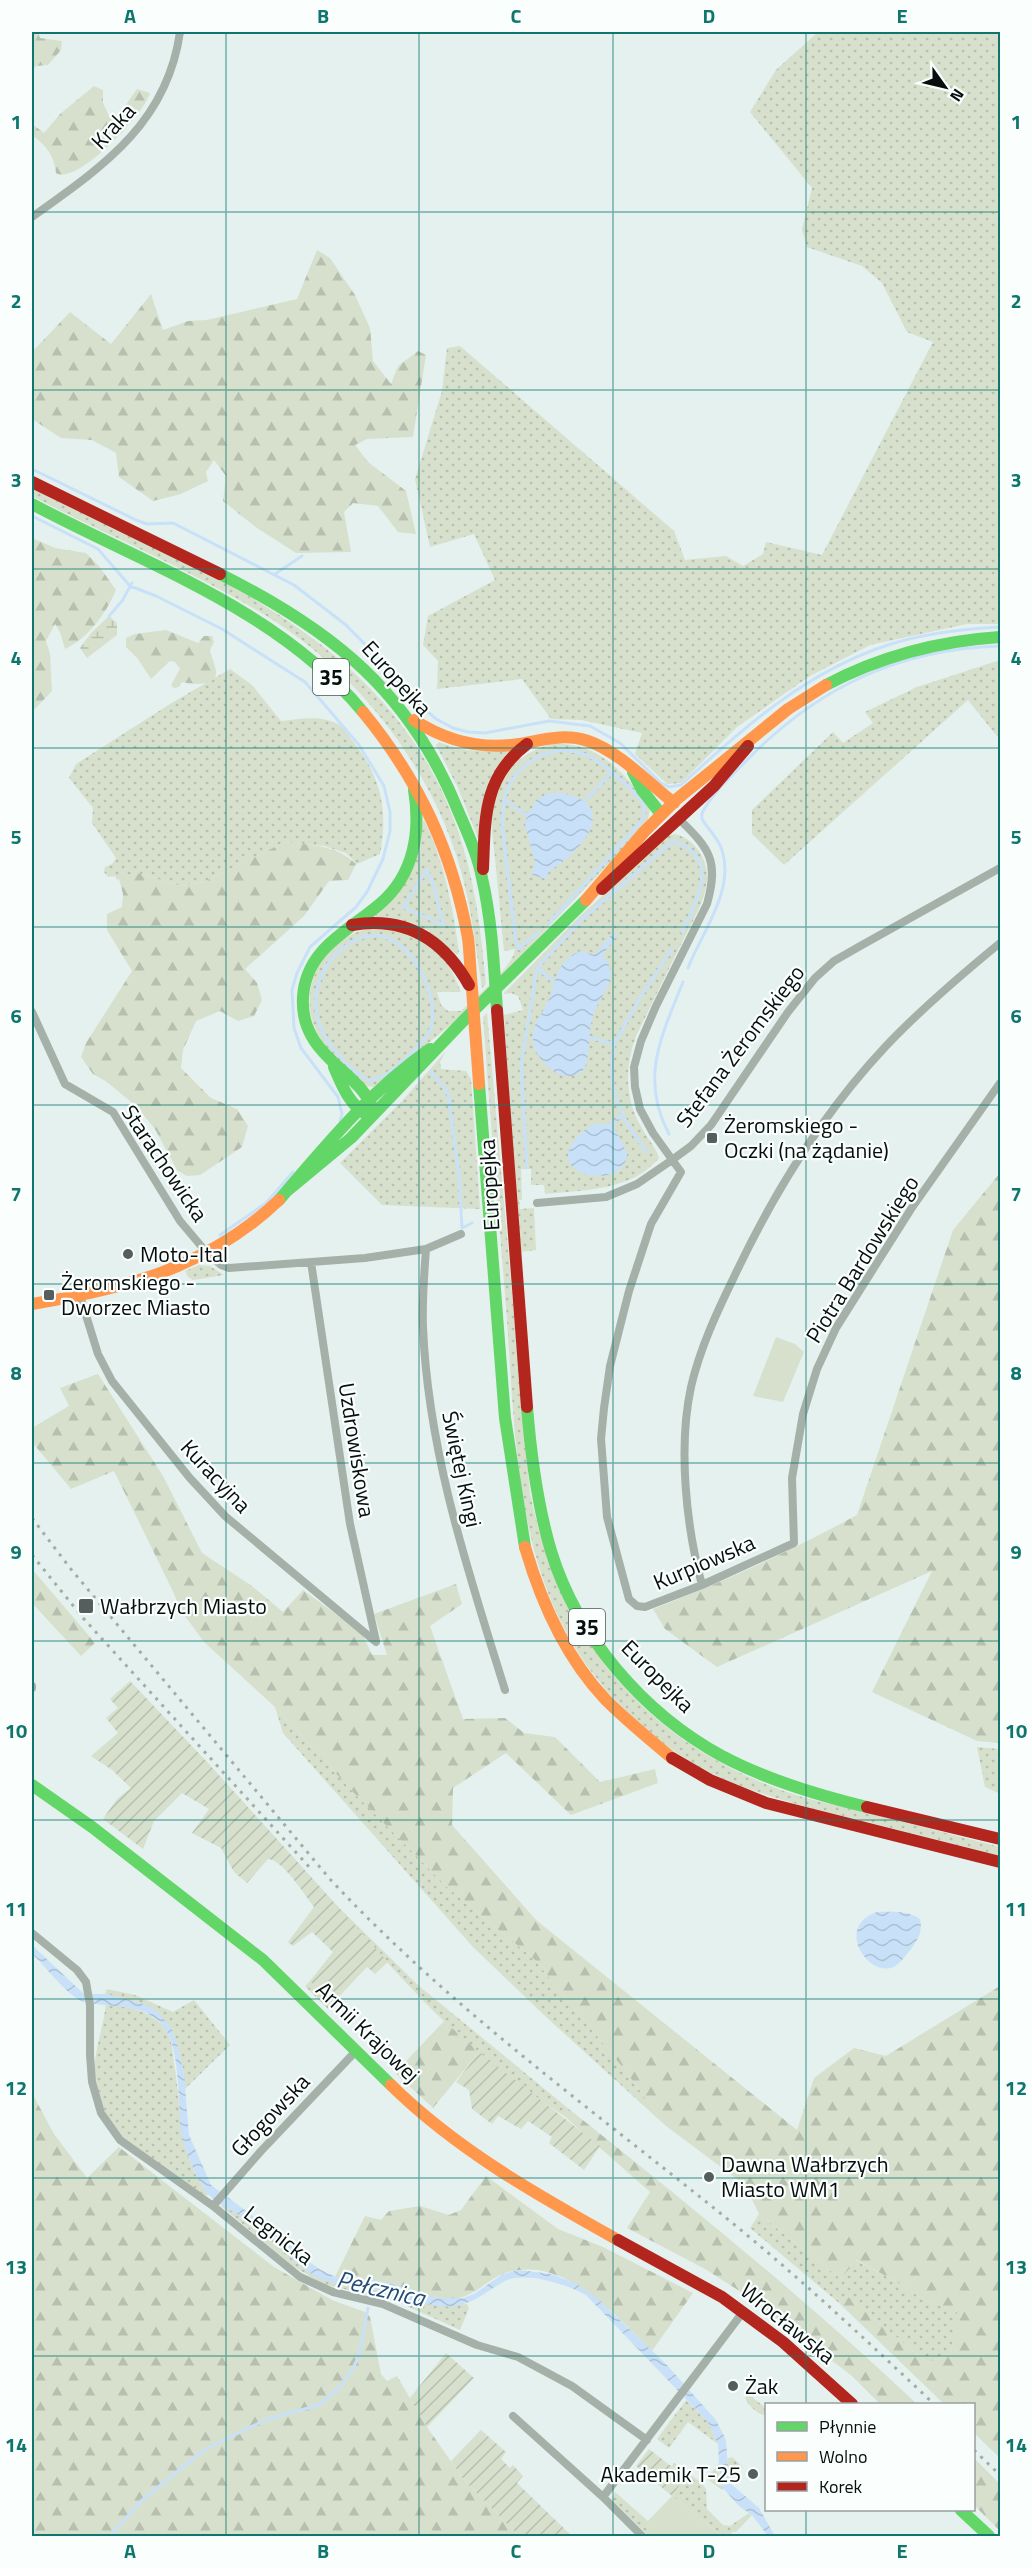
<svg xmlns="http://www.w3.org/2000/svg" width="1032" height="2568" font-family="'Titillium Web',sans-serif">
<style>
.grass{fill:url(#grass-dots)}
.forest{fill:url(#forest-firs)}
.wetland{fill:url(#wetland-marsh)}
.garden{fill:url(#garden-furrows)}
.pitch{fill:#d7e0cd}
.water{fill:url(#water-waves)}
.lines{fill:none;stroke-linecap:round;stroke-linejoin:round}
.stream{stroke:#c9e1f8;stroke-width:3}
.street{stroke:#a5b0a9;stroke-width:8}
.fast{stroke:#63d668;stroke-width:12}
.slow{stroke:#ff974d;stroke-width:12}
.jam{stroke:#b3261e;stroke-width:12}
.rail{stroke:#a3ada8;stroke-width:3;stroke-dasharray:3 6;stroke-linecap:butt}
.grid{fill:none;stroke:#0f766e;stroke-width:1.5;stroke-opacity:0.55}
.poi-dot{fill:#545e5d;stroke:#fafffe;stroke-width:2}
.labels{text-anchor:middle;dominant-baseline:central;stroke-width:4.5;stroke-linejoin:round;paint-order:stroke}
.shield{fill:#fafffe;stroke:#505756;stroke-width:1.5}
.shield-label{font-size:21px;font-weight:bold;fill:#070f0e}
.street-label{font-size:22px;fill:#070f0e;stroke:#fafffe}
.poi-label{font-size:22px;fill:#070f0e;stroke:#fafffe;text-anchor:start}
.water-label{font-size:24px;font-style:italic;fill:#244a75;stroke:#fafffe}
.neatline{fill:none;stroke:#0f766e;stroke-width:2}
.grid-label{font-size:20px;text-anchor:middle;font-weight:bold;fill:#0f766e}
</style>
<defs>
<pattern id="grass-dots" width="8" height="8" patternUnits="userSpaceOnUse" patternTransform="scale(1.5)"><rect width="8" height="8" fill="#d7e0cd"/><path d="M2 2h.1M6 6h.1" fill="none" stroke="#b7bfaf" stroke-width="1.8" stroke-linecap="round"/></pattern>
<pattern id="forest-firs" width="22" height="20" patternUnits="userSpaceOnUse" patternTransform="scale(1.5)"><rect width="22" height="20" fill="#d7e0cd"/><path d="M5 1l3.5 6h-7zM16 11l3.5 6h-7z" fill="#b7bfaf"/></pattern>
<pattern id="wetland-marsh" width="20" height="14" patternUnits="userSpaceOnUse" patternTransform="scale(1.5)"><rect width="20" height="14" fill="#d7e0cd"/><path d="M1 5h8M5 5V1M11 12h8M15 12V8" fill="none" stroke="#b7bfaf"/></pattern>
<pattern id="garden-furrows" width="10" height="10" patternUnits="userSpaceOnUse" patternTransform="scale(1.5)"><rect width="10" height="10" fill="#d7e0cd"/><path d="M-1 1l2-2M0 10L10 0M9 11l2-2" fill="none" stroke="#b7bfaf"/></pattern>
<pattern id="water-waves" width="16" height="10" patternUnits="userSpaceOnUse" patternTransform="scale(1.5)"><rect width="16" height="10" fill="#c9e1f8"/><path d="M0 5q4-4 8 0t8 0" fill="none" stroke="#abc0d3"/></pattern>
</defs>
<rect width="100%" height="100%" fill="#e4f1ef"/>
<path class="grass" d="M818,32H1000V624H967L870,645L810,676L737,727L681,783L667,784L635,754L642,733L581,720L551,719L522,679L437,689L438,661L423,645L428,616L495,580L474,534L430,547L415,479L442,391L447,348L460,346L674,531L685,560L726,556L743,566L763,554L766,542L822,555L933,342L907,332L882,283L862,266L807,247L802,229L812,188L750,112L776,70Z
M32,489C200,571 389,635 457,828C475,879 481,931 486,984L482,988C476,947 471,907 460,867C429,763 356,670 263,614C189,569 108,536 32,496Z
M1000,660V740L968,700L784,865L752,834V810L833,732L843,743L873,723L865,712L917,687Z
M230,669L252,685L281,721C300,719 323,714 341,726C346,730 351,739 355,744C382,779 388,812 380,854L357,864L346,853L324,846L285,842L204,882L181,886L137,873L117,880L115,876L108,877L104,872L105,867L112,864L116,858L92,823L93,808L69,778L76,764L170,704Z
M439,742C462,751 485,754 510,749L478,838L458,788L436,745Z
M553,744C597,740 629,776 650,810L647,823L526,951L452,1024L373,1087L366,1086C347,1069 325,1052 315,1028C296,983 329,932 377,927C392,926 416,935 429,943C445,953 454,975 461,992H437L441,1005L448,1011H461C474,998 514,967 515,949L504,951C501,920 498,889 495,858C493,838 488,813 495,793C504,767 527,750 553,744Z
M424,820C444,860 453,908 459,952L457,955L427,930L376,917L375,914L387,905Z
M675,834C695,839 708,859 707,880C705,902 691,924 681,944C666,975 651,1005 636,1036C624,1068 625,1101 643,1130C648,1139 656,1148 659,1158C632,1191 584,1190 545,1194L544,1185H531V1169H521L522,1200H519L520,1209L534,1208L536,1250L519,1252L504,1015L523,1010L518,996L511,993L503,994L579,917L668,836Z
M487,1013L530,1493C559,1636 642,1739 781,1790C808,1800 836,1805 864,1812C910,1824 955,1835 1000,1847V1856C955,1844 909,1832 863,1821C806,1807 748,1794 696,1765C673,1752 653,1735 633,1717C513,1609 517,1455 506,1306C498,1210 490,1113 483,1017Z
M446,1051L440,1062L441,1069L466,1071L471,1079L480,1209L382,1205L340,1163L402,1101Z
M199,1265L210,1266L224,1275L193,1280L188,1277L185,1271Z
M275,1707L354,1793L447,1887L534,1959L624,2069L666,2126L545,2016L473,1947L283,1733Z
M977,1747L1000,1749V1794L985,1787Z
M328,1897L419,1986L569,2109L564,2116C509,2080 457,2037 412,1989C383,1959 356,1927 328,1897Z
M310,1981L331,2005L328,2009L305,1986Z
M107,1989L135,1995L173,2012L194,2000L230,2045L184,2090V2074L177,2043L144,2004L105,1994Z
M106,2004C128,2006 154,2011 167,2032C172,2041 173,2053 174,2063C182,2109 177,2155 209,2195H204C180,2178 144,2158 124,2139C103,2119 91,2082 96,2054C99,2037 104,2021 106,2004Z
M223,2204L252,2223L302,2265L362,2286L439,2306L467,2304L469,2308L460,2330L398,2302L323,2284L293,2266L221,2206Z
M759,2214L841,2279L855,2260L897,2282L924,2300L958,2312L951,2352L928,2363L847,2296L839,2303L750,2228Z
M748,2394L766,2408V2415C759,2416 748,2405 745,2398Z
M686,2400L708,2422L718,2444L688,2422L669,2448L657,2439Z
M732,2457L743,2467L729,2482L727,2459Z
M674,2463L702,2483L706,2489L707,2509L723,2525L730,2526L749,2513L752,2515L736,2532H733L728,2536H722L672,2496L685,2477L672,2466Z
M718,2464L720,2485L724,2488L722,2490L707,2479Z
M615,2492L648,2521L644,2526L654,2536H648L612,2500Z"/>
<path class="forest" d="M32,32H38L40,38L62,41L61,50L48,65L36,66L32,71Z
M94,86L103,90V103L110,118L120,113L137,89L150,93C144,114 77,186 56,173C54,154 46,146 32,135V124L44,133L60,114Z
M317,250L330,258L355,295L370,328L373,361L391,384L398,366L418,351L426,355L413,437L367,439L355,445L368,462L406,491L416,534L398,532L378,506L353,503L344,512L351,552L296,553L257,528L223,501L226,476L214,460L206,472L208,481L181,494L153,501L119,477L116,453L92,440L61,438L32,419V352L70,312L111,344L151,294L163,330L188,321L207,320L297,299Z
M32,538L55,548L86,553L99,566L116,590C106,613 89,638 65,649L60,632L55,624L46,641L50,654L52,691L32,712Z
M166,630L198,643L204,636H212L214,642L210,650C211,657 217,668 216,674C215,687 190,684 182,682L179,687L174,688L171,685L180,669L175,662L170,661L151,679L138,659L126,647V638L135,634Z
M285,842C311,845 337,845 356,864L348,880L329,881L304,916L245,969L257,983L262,1000L254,1016L238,1021L220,1011L196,1021L183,1050L181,1068L211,1098L237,1109L248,1126L242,1147L200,1175L187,1176L177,1170L155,1129L136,1106L107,1082L93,1074L81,1057L86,1043L132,971L107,930V914L122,907L123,894L119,879L137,873L181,886L204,882Z
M1000,1173V1743L977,1741L872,1692L932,1571L717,1667L665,1629L653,1609C723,1582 791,1551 857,1515L953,1230Z
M98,1374L163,1476L202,1553L252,1586L283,1612L303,1590L362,1633L372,1655H387L374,1614L456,1584L462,1604L430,1626L463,1719L505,1718L524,1733L555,1737L600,1782L655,1769L658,1783L571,1815L506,1753L453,1788L452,1825L536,1920L797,2130L814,2078L854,2048L886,2056L1000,1986V2458L974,2433V2404H944L839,2303L847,2296L928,2363L951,2352L957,2312L924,2300L897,2282L856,2260L841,2279L759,2214L745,2185L666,2126L624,2069L534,1959L447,1887L354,1793L275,1707L204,1642L185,1616L114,1471L71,1489L32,1442V1428L69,1406L60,1388Z
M32,1569L95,1643L81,1656L32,1603Z
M444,2021L479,2052L433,2108L395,2073Z
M32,2093L54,2134L87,2178L119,2147L274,2267L332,2300L365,2312L370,2317L381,2374L387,2381L397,2376L427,2427L464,2480L519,2536H32Z
M569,2109C688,2204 807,2300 917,2404H880L852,2376L752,2299L705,2269L627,2228L650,2192L564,2116Z
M486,2176L558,2229L603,2247L693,2293L652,2351C615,2315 564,2254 505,2273C486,2280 475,2297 453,2299C440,2300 429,2295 417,2293C390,2286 363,2282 335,2277L365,2216L381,2220L389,2211L420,2206L449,2215L461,2210Z
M974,2458L1000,2484V2531L974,2505Z"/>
<path class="wetland" d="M109,616L117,623V635L87,658L80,648L91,633Z"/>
<path class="garden" d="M130,1681L208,1763L388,1962L375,1974L367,1967L331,2005L310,1981L333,1952L312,1932L293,1946L288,1942L314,1907C304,1894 283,1860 268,1859L247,1883L234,1872L221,1848L192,1833L209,1809L182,1793L154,1821L143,1849L103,1819L117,1799L131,1788L112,1770L91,1756L118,1733L106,1718L118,1708L110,1699Z
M479,2052L600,2146L584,2170L549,2143L552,2137L528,2121L521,2129L498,2116L492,2124L472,2109L469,2090L456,2082Z
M446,2353L474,2378L427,2427L410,2398Z
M481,2430L506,2452L501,2459L510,2468L513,2465L523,2476L517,2483L572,2536H519L464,2480L451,2461Z
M649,2449L685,2477L672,2496L636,2466Z"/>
<path class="pitch" d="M776,1337L795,1344L804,1352L783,1402L753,1396Z
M672,2496L722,2536H654L643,2526Z"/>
<path class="water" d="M559,793C624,802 581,853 549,871L546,879L532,875L535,862L525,826L527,815L538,799L547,794Z
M613,933L617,936L602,955C620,974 605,989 596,1008C586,1027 592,1059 583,1070C566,1089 534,1060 533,1041C531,1024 543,1014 549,999C554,988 555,975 562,965C566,959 573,954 580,951L594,955Z
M620,1115L622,1118L613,1125L627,1153C627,1182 578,1183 568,1160C567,1143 581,1132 594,1124H608Z
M877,1912C893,1912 907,1910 920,1919C923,1932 918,1939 911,1949C907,1954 901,1963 895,1966C871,1981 832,1927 877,1912Z
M32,1945L84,1994H107L144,2004L156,2010L171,2028L177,2043L184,2074L189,2135L211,2185L280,2236L308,2261L321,2270L336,2277L386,2282L438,2298H463L474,2294L503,2274L519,2270L551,2274L575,2283L596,2297L666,2364L716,2420L726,2440L729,2482L759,2508L775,2536H768L752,2515L740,2507L720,2485L718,2444L708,2422L586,2295C566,2284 524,2270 503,2282C487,2291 475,2303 455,2306C426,2310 389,2290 359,2285C346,2284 330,2284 319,2278C295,2266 274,2239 252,2223C238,2213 218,2206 207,2193C197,2181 183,2146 181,2131C178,2104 180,2055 167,2032C149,2001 113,2009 85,2002C68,1998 46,1966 32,1954Z"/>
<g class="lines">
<path class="stream" d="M32,469L136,520L147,524L173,523L294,585L346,625L394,674L411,697L436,719L453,728L468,732L485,733L549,721L590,726L620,743L661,783L669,787L681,785C743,728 807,671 888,645C924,633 962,629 1000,627
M32,516L98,549L130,586L156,596L222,629L305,682L359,745L384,786L390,812V831L383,859L367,892L356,907L310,947L297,973L292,990L294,1028L301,1048L338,1097L342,1114L340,1121
M275,574L302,556
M109,616L122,601L132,583
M504,800L502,826L516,942L520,949
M584,802L611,773
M527,815L504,800C512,764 550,741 586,755C599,760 641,794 644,807C646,814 643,819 639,824L549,923
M427,870L434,886L443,925L403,907Z
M375,935C412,937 440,995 431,1028C427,1041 385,1082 370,1080C362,1079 354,1070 348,1065C335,1052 323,1038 318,1019C307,982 336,938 375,935Z
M519,948L539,932
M537,968L555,983
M688,968C702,932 735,890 722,850C718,838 708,829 702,819V813C712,794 731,776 746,761C817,688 898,649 1000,646
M588,1037L614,1044C607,1091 618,1114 646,1151
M614,1044L640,998L672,949
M430,1072L443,1085L448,1094L459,1174L462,1228L472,1223
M669,1134C639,1078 662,1035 683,982
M527,1168L521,1066L537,968L581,920L672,842C679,842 684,845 689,849C716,869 693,909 682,932
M220,1235L266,1203L293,1172
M110,2536L141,2501L204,2450L265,2420L319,2405L341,2386L352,2370L359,2356L368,2308"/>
<path class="street" d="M32,217C102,167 167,124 180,32
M679,819C710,849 719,861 707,904L656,1006L641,1041L634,1067L635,1087L640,1109L653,1133L681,1172L651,1224L629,1291L610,1366L604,1408L601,1439L607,1517L629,1599L637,1606L645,1607L702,1585L794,1543L792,1478L803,1414L817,1369L836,1328L911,1209L1000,1083
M32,1012L65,1084L113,1112L180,1221L207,1253L221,1265L229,1268L365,1258L426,1249L461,1234
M537,1203L606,1197L637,1184L672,1160L691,1146L711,1125L788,1012L815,978L834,961L862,945L1000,868
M426,1249C424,1275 422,1301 423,1327C428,1452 468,1571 505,1690
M311,1262L350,1524L376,1641
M80,1296L98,1354L112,1381L189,1477L225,1516L376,1642
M702,1585C686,1526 678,1447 691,1387C700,1348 717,1312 734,1277C773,1194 823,1113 886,1046C921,1009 961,975 1000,943
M32,1686V1688
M32,1933L77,1970L86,1982L90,2005V2055L92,2082L101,2113L120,2140L213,2206L300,2277L333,2292L383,2304L477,2345L518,2357L572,2386L647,2440
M213,2206L261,2151L356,2051
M513,2416L603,2497L642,2536
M603,2497L743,2312"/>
<path class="fast" d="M32,504C146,565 278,609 363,712
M220,574C334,631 411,693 459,813C468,834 478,856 482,878C492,921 494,966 497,1010
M826,685C881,656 938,641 1000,637
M633,772L642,790L661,814
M334,1067C342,1086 349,1104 367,1115L374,1114C366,1072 299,1059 303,997C306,948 349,931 381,903C414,874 421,832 414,790
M479,1084L505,1418L525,1547
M287,1191L351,1138L464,1020L586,900
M279,1200C326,1145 370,1091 430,1049
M527,1407C531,1456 537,1504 551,1551C577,1636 643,1713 722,1756C767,1780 817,1795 867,1807
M32,1785L92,1827L263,1960L391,2085
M961,2510L989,2536"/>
<path class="slow" d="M363,712C419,780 452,851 468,938C470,954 470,971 472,988C474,1020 477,1052 479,1084
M414,720C446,741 480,750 519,744C543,740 564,733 588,741C618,751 649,783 674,803
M586,900L644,832L677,799L788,709L826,685
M32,1304C125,1289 209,1267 279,1200
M525,1547C541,1602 566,1658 606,1700C627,1721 649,1739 672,1758
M391,2085C457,2150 539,2196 618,2240"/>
<path class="jam" d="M32,482L220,574
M483,869C485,819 483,777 527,744
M602,889L714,786L748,746
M352,925C405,916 443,939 469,985
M497,1010L527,1407
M672,1758L710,1780L766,1803L1000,1862
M867,1807L1000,1839
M618,2240L722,2297L783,2342L852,2404"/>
<path class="rail" d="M32,1518L70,1568L329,1878C447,2005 590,2108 725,2217C798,2276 866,2340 934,2404
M32,1555L84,1619L311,1869
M974,2450L1000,2475"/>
</g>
<path class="grid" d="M226,32V2536M419,32V2536M613,32V2536M806,32V2404M32,212H1000M32,390H1000M32,569H1000M32,748H1000M32,927H1000M32,1105H1000M32,1284H1000M32,1463H1000M32,1641H1000M32,1820H1000M32,1999H1000M32,2178H1000M32,2356H1000M806,2510V2536"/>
<g class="poi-dot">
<rect x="706" y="1132" width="12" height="12" rx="3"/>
<circle cx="128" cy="1254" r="6"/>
<rect x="43" y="1289" width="12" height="12" rx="3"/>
<rect x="78" y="1598" width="16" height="16" rx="3"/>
<circle cx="709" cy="2177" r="6"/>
<circle cx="733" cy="2386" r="6"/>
<circle cx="753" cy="2474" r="6"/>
</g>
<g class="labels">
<g class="shield">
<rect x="313" y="659" width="36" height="36" rx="4.5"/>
<rect x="569" y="1609" width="36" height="36" rx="4.5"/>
</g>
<g class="shield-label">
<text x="331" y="677">35</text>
<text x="587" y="1627">35</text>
</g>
<g class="street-label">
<text transform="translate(113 126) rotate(-47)">Kraka</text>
<text transform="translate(397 678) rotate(48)">Europejka</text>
<text transform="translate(740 1046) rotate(-53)">Stefana Żeromskiego</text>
<text transform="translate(165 1163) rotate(56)">Starachowicka</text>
<text transform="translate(489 1185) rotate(-93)">Europejka</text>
<text transform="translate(862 1259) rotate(-58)">Piotra Bardowskiego</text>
<text transform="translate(357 1450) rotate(81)">Uzdrowiskowa</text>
<text transform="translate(462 1469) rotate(78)">Świętej Kingi</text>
<text transform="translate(216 1476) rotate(47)">Kuracyjna</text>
<text transform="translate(704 1562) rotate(-23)">Kurpiowska</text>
<text transform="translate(658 1676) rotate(45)">Europejka</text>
<text transform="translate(368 2032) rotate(44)">Armii Krajowej</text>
<text transform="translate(270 2115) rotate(-47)">Głogowska</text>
<text transform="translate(279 2235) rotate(38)">Legnicka</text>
<text transform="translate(788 2323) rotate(39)">Wrocławska</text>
</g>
<g class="poi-label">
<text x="724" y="1125">Żeromskiego -<tspan x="724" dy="25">Oczki (na żądanie)</tspan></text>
<text x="140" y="1254">Moto-Ital</text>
<text x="61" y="1282">Żeromskiego -<tspan x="61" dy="25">Dworzec Miasto</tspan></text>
<text x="100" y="1606">Wałbrzych Miasto</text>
<text x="721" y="2164">Dawna Wałbrzych<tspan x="721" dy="25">Miasto WM1</tspan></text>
<text x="745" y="2386">Żak</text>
<text x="741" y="2474" text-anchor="end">Akademik T-25</text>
</g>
<g class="water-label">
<text transform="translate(381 2288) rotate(13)">Pełcznica</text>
</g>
</g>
<rect width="1032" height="2568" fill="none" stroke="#fafffe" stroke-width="66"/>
<rect x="765" y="2403" width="210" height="108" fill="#fafffe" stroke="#999f9e" stroke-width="1.5"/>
<rect x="777" y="2422" width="30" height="9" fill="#63d668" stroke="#999f9e" stroke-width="1.5"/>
<text x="819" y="2433" font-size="18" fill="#070f0e">Płynnie</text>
<rect x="777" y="2452" width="30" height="9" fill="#ff974d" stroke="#999f9e" stroke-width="1.5"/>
<text x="819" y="2463" font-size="18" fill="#070f0e">Wolno</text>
<rect x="777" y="2482" width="30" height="9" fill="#b3261e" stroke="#999f9e" stroke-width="1.5"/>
<text x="819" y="2493" font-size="18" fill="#070f0e">Korek</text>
<g transform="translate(945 87) rotate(124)" stroke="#fafffe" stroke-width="4.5" paint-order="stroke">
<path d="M0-4.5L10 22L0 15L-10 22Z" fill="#070f0e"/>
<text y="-9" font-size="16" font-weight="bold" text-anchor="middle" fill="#070f0e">N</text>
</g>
<rect x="33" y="33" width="966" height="2502" class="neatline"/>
<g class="grid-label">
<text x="130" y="23">A</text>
<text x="323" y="23">B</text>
<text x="516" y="23">C</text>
<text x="709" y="23">D</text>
<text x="902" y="23">E</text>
<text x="16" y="129">1</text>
<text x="1016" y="129">1</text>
<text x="16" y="308">2</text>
<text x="1016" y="308">2</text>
<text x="16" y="487">3</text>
<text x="1016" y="487">3</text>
<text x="16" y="665">4</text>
<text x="1016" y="665">4</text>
<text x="16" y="844">5</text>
<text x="1016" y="844">5</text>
<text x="16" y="1023">6</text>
<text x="1016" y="1023">6</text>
<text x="16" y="1201">7</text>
<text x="1016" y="1201">7</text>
<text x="16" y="1380">8</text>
<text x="1016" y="1380">8</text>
<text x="16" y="1559">9</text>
<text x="1016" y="1559">9</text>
<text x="16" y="1738">10</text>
<text x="1016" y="1738">10</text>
<text x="16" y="1916">11</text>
<text x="1016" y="1916">11</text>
<text x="16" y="2095">12</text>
<text x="1016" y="2095">12</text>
<text x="16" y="2274">13</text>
<text x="1016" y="2274">13</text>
<text x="16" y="2452">14</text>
<text x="1016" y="2452">14</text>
<text x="130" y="2558">A</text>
<text x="323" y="2558">B</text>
<text x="516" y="2558">C</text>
<text x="709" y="2558">D</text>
<text x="902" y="2558">E</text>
</g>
</svg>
